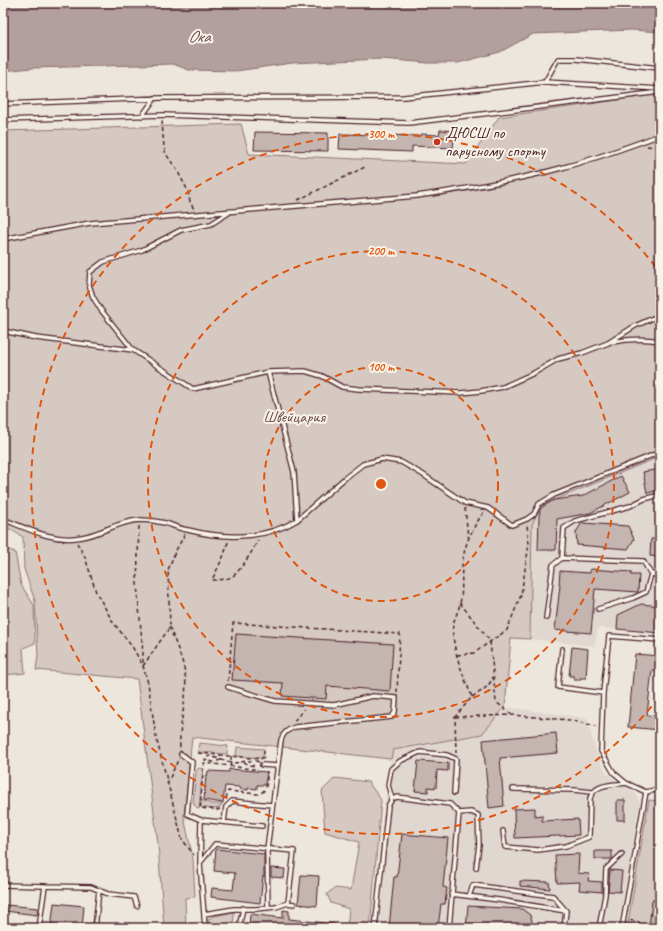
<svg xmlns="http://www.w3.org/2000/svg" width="663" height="931" font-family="Caveat,sans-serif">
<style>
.built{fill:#e0d7d0}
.green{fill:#d5c9c2;stroke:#907476}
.water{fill:#b39f9d;stroke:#896c6f}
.building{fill:#c4b5b0;stroke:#4a1f2b}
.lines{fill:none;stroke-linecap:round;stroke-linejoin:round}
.lane-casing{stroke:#4a1f2b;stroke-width:6}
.path{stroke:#4a1f2b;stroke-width:1.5;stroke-dasharray:4 3;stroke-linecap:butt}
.lane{stroke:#f7f3e8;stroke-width:3.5}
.ring{fill:none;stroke:#e0560e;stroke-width:2;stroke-dasharray:7 5}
.poi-dot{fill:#c8321e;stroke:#f7f3e8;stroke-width:1.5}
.labels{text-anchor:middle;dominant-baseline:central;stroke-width:4;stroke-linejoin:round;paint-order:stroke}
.poi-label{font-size:16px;fill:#4a1f2b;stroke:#f7f3e8;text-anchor:start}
.park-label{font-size:16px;fill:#6d4a51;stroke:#f7f3e8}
.water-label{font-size:17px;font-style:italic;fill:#6f4c53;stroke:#f7f3e8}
.centre{fill:#e0560e;stroke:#f7f3e8;stroke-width:2}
.ring-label{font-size:12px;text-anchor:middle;font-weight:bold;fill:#e0560e;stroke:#f7f3e8;stroke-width:4;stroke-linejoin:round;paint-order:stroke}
</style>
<rect width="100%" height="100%" fill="#ece6dd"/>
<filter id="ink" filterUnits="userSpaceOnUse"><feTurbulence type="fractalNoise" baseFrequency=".025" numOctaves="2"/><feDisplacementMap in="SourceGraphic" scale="8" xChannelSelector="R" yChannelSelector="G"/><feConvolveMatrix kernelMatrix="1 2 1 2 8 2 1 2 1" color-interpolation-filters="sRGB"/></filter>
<g filter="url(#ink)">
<path class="built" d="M660,458V633L598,628L594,646L530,639L532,525L540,505L654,459Z
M505,707L587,718L595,749L606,773L635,793L640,802L618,928H371L386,794L392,750L481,734Z"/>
<path class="green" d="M660,94V458L654,459L540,506L532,525L530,639L511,638L505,707L482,734L393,750L391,759L192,737L184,817L193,859L195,897L185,898L186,928H164L158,844L137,679L36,670L38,655L35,601L24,569L23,537L3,525V131L241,124L249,154L466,164L499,117Z
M3,548L15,552L21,585L34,605L35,643L23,648L25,673L3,675Z
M199,743L228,746L227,754L198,752Z
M237,747L264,749L263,756L261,758L236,756Z
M199,768L203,769L199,809L195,806L193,802L196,771Z
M335,778L368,782L381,800L370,928H347L349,909L331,903L327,894L335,888L351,890L359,842L325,832L322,791Z
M201,800L212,804H222C219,812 208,808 201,807Z
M649,800L660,801V928H627Z
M234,912L233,928H209L208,919L214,916Z"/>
<path class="water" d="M3,3H660V32L632,30L533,34L500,52L458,63H428L382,59L292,63L236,71L189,70L173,64L32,68L3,71Z"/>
<path class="building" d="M440,130L457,131V139H454L453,148L412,146V152L339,149L340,134L420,136V134L439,135Z
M255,132L328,133V151L254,150Z
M660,469V490L647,493L643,472Z
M621,476L630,492L590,513L557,519L556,550H538L539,516L540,510L542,507L554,500L583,496Z
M582,523L628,526L634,539L628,549L577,545L576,532Z
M651,539H660V557L650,556Z
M590,569L631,572V575H639L638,592L595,589L591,633L555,630L560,585H559L560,571L590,573Z
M641,604L660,606V633L617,629L618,615Z
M236,634L393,644L390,691L327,686L326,699L282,696L283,683L232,680Z
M572,647L588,649L586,678H580V680H574V676H569Z
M635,654L660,656V670H652L647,715L660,716V730L628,727Z
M556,733L558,753L500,758L504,806L489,808L483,740Z
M418,761L448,763V771L437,770L436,788L428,787V792L415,791Z
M229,769L267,772L265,785H257V789L248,788V790L240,789V787L225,786L223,803L204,800L206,775L207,776L208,771L229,772Z
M617,800H625V820H617Z
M535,808V816L542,815V821L578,819L579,835L515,838L514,809Z
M402,834L448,838L443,887L447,888L445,904H441L438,928H389L394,877H397Z
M216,849L264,854V877L263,876L260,903L211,897L212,888L233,890L235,873L214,871Z
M595,851H612V859H595Z
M579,854L578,873L589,874L588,881L602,882V892L579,890L580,882L557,883L555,855Z
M271,868L285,869L284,878L271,877Z
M610,870L622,871L620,892L608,891Z
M301,875L319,876L317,906L298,904Z
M520,881L549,882L550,889L520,886Z
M652,900L660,901V928H649Z
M54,903L84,906L82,928H51Z
M6,905L38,908L37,915L5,911Z
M468,906L522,909L530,915L532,921V928H466Z
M283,910L289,911V919L335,924V928H249L250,914L283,918Z"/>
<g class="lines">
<defs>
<path id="lane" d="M545,82L558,59H576L660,68
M3,104L161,98L404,97L545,82L660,89
M142,116L155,98
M3,120L163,115L409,123L660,92
M230,212L211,224L181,230L142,250L103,262L90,272L89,285L93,297L101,310L133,350L193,389L268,372L305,371L322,376L342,387L359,389L461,393L481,391L503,387L534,373L558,359L582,353L608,343L635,326L660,315
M3,239L90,223L417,196C466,189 514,181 561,168C595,159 628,147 660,135
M3,331L36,338L133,350
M612,342C627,339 644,338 660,341
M268,372L294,472L297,520
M3,519C28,529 55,543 82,537C101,534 119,521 140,520C148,520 157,521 165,523C172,525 180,529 188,530C223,539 265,540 297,520L345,478L363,464L382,459L401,462L422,474L465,503L488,508L512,525L527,519L534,514L539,504L554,495L660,452
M562,558L564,528L575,521L630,506L644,499L660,495
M598,609L633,598L646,592L651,574L660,575
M546,618L553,565L562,558L643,561L651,574
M562,649L558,687L603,693
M228,687L275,701L334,705L373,696L396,698L395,712L392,717L295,727C287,730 283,733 281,740L267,849L268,908
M181,754L192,762L187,814L201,820L200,863
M262,765L277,766
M513,789L574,790L592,792
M646,792L660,789
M392,799L388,785L391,769L400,761L420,752L447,755L456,759L454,793
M459,813L471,812L478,815L479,845L476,868
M201,820L262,826
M224,822L226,807L232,801L272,805
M503,831L505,847L538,850L566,846L589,837L590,798C595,783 613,785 626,783
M3,885L45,886
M451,894L499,900L566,911L564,928
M469,896L473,885L553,896L566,911
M288,903L294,904
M204,914L234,909H256L276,907L288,903L294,851L215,844L200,863L205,928
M39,928L45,886L91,887L108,894L134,897L137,906
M95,928L99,890
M239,928L243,908
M375,928L388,806L392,799L397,797L450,804L459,813L449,928
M599,928L605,895L606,869L622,854
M622,928L646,792L626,783L614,773L601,751L603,693L609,636L660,640"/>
</defs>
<use href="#lane" class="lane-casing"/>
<path class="path" d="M162,121L164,148L166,154L177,170L188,191L190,202L194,209
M647,146L660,148
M298,200L367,166
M465,508L468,537
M139,526L137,584L143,653V666
M228,542L224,555L212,580C218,580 227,580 233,576C242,569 253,550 258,540
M77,543L85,557L96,592L113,622L133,648L143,666L148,683L156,737L182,839L194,855
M460,603L490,641L496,702L512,715
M170,627C174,641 181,655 184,668C190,695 178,722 180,749
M457,655L474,653L507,630L521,595L529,544L527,525
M143,666L170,627L168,570L175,552L185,534
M228,681L233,623L400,634L397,692
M472,697C482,691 489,687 493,677
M455,717L512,715L569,720L596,726
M294,721L304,709
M198,753L261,759L264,757V749
M456,753L455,717L472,697C464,677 455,657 453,635C451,621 458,615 460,603C463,591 461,578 462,566C464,545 472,528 484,512
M221,760L213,762L205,760V758L210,756L231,763V756
M244,762L249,765L256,766
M230,766L251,769H258
M167,784L179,758
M226,799L228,791L258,794C268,792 267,780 267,771
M220,809L217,810L200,808L204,763L230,766L231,763C240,763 250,759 259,762
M630,920L639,922V928"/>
<use href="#lane" class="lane"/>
</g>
</g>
<g class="ring">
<circle cx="381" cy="484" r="117"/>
<circle cx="381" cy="484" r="233"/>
<path d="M659 697A350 350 0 1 1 659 271"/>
</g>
<circle class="poi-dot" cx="437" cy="142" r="4"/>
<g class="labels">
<g class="poi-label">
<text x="445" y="133">ДЮСШ по<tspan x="445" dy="18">парусному спорту</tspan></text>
</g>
<g class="park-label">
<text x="294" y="417">Швейцария</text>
</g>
<g class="water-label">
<text x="199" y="36">Ока</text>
</g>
</g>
<circle cx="381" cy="484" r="6" class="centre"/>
<g class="ring-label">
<text x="381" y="138">300 m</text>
<text x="381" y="255">200 m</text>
<text x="381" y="371">100 m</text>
</g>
<rect width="663" height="931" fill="none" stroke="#f7f3e8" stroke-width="16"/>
<rect x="8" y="8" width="647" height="915" fill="none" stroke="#4a1f2b" stroke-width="1.5" filter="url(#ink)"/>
</svg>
